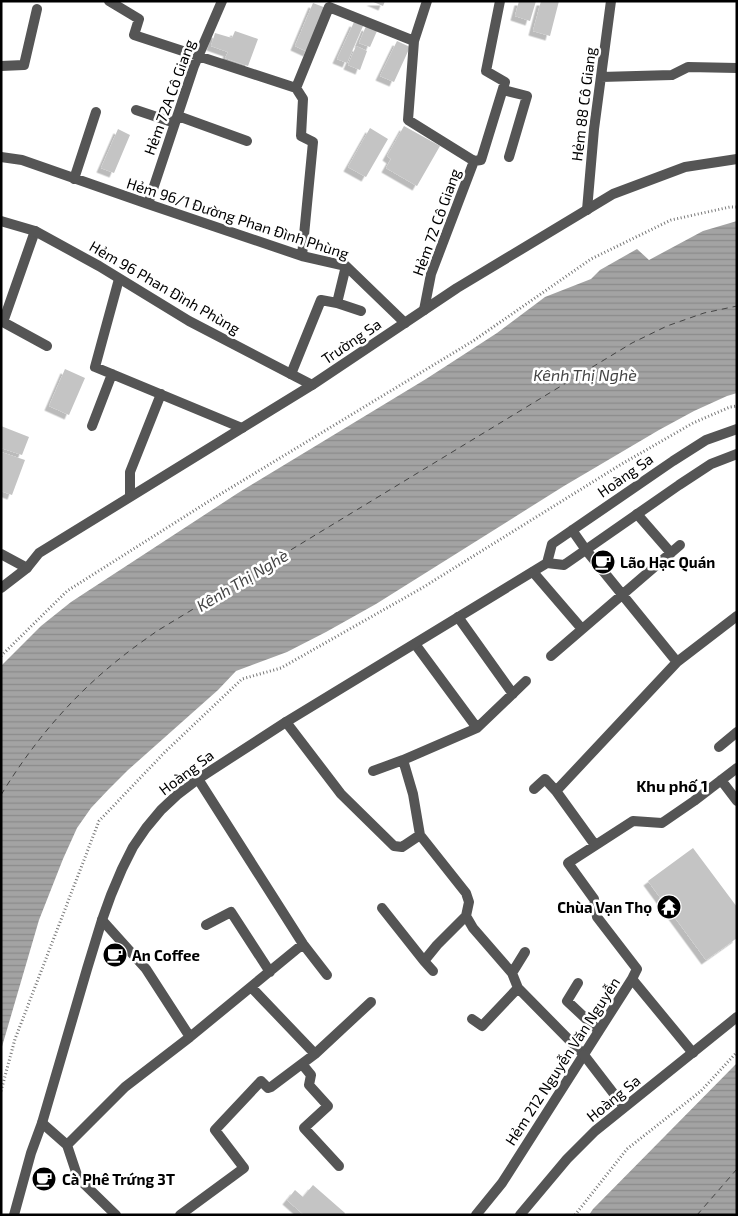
<svg xmlns="http://www.w3.org/2000/svg" width="738" height="1216" font-family="'Exo 2',sans-serif">
<style>
.water{fill:url(#water-rules)}
.lines{fill:none;stroke-linecap:round;stroke-linejoin:round}
.ferry{stroke:#444;stroke-width:1;stroke-dasharray:6 5;stroke-linecap:butt}
.building{fill:#c4c4c4;filter:url(#shadow)}
.path{stroke:#777;stroke-width:3;stroke-dasharray:1 2.5;stroke-linecap:butt}
.service{stroke:#555;stroke-width:10}
.minor{stroke:#555;stroke-width:10}
.tertiary{stroke:#555;stroke-width:10}
.labels{text-anchor:middle;dominant-baseline:central;stroke-width:5;stroke-linejoin:round;paint-order:stroke}
.street-label{font-size:15px;fill:#000;stroke:#fff}
.poi-label{font-size:15px;font-weight:bold;fill:#000;stroke:#fff;text-anchor:start}
.water-label{font-size:16px;font-style:italic;fill:#444;stroke:#fff}
.neighbourhood-label{font-size:16px;font-weight:bold;fill:#000;stroke:#fff}
</style>
<defs>
<pattern id="water-rules" width="6" height="5" patternUnits="userSpaceOnUse" patternTransform="scale(1.25)"><rect width="6" height="5" fill="#a3a3a3"/><path d="M0 2.5h6" fill="none" stroke="#8b8b8b"/></pattern>
<filter id="shadow"><feDropShadow dx="-4.5" dy="4.5" stdDeviation="0" flood-color="#0004"/></filter>
</defs>
<rect width="100%" height="100%" fill="#fff"/>
<path class="water" d="M737,221V393L727,396L694,411L659,430L564,486L376,604L326,632L287,652L236,671L218,690L128,770L108,790L91,808L77,828L63,859L39,920L1,1050V666L41,626L71,602L238,493L426,379L497,333L545,297L591,279L600,270L637,249L649,260L703,231Z
M737,1063V1215H589L593,1209Z"/>
<g class="lines">
<path class="ferry" d="M1,795C33,742 74,694 123,656C134,647 146,639 157,631L632,343L667,326L704,313L737,306
M697,1215L737,1169"/>
</g>
<path class="building" d="M371,1H385L383,6Z
M519,1H536L530,21L515,16Z
M541,1H559L550,36L533,31Z
M313,3L326,8L308,52L295,46Z
M354,22L363,26L347,63L337,59Z
M366,26L377,31L370,47L359,43Z
M235,31L258,39L248,66L225,58L228,52L211,46L215,33L232,38Z
M397,41L410,47L394,82L380,76Z
M356,46L367,51L360,70L348,65Z
M404,126L440,146L417,186L386,168L391,159L387,156Z
M370,128L388,139L366,177L348,167Z
M118,129L130,135L114,173L101,168Z
M65,369L85,378L69,415L49,406Z
M1,426L29,437L22,455L1,448Z
M1,452L25,460L12,495L1,491Z
M693,848L737,907V938L706,960L648,881Z
M313,1185L345,1213L344,1215H304L287,1200L295,1190L303,1197Z"/>
<g class="lines">
<path class="path" d="M1,656L67,591L214,498L473,341L591,259L671,220L730,207H737
M1,1091L15,1039L99,821L165,752L242,679L281,668L422,588L620,465L693,423L730,407L737,406
M575,1215L627,1149L701,1091L737,1052"/>
<path class="service" d="M109,1L139,19L134,35L296,88L303,99L301,136L313,142L302,256
M1,66L24,65L37,9
M601,77L672,75L688,67L737,68
M296,88L329,7L414,41
M503,90L527,96L509,157
M136,110L175,123
M178,116L247,141
M1,157L22,160L148,204L302,256L346,266L405,323
M474,161L481,160L505,82L486,71L500,1
M74,179L96,112
M148,204L194,66L222,1
M587,210L594,129L611,1
M35,231L3,322L47,346
M119,279L95,367L242,428
M337,303L346,266
M424,310L431,274L474,161L408,120L414,41L427,1
M291,374L321,300L337,303L361,311
M92,426L112,374
M130,496V472L161,394
M637,514L671,553
M586,550L677,662
M1,554L27,568
M533,572L582,629
M458,617L513,694
M415,644L477,728L403,760L413,794L420,835L466,893L469,902L466,916L473,928L512,973L518,988L584,1055
M551,656L680,545
M286,722L341,794L394,846L402,847L420,835
M477,728L526,681
M719,747L737,732
M373,771L403,760
M198,779L303,944L327,975
M721,780L737,801
M534,789L545,779L556,791
M595,845L556,791L677,662L737,616
M382,908L424,961L437,945L466,916
M102,920L146,969L190,1037
M206,925L231,912L270,972
M424,961L433,971
M512,973L525,952
M632,979L693,1053
M578,983L567,1001L599,1031
M251,987L315,1054
M472,1019L482,1026L518,988
M302,1064L311,1075L309,1085L328,1106L304,1128L339,1166
M42,1123L67,1145
M67,1145L125,1087L190,1037L303,944
M67,1145L78,1178L116,1215
M180,1215L244,1168L215,1130L261,1081L268,1088L271,1087L315,1054L371,1002
M476,1215L502,1183L632,979L637,969L597,917L594,899L568,863L633,821L662,823L694,801L737,768"/>
<path class="minor" d="M1,221L35,231L99,266L189,321L312,385
M584,1055L624,1107"/>
<path class="tertiary" d="M572,530L586,550
M547,563L552,544L673,461L706,440L737,429
M1,588L27,568L39,553L312,385L457,288L613,194L685,167L737,159
M14,1215L31,1153L42,1123L87,969L102,920L111,895L122,869L133,847L146,828L161,810L177,795L198,779L286,722L547,563L564,565L679,485L711,464L737,454
M520,1215L567,1159L595,1131L737,1017"/>
</g>
<defs>
<symbol id="cafe-disc" viewBox="-11 -11 22 22"><circle r="9.5" fill="#000" stroke="#fff"/><path d="M-5.5-4.5H6V0H3Q3 3.5 0 3.5H-2.5Q-5.5 3.5-5.5 0ZM3-3.2v2h1.7v-2ZM-6 4.5H4V6H-6Z" fill="#fff"/></symbol>
<symbol id="temple-disc" viewBox="-11 -11 22 22"><circle r="9.5" fill="#000" stroke="#fff"/><path d="M0-6L5-2H3V0L6.5 2.5H4V6H1.5V3h-3V6H-4V2.5H-6.5L-3 0V-2H-5Z" fill="#fff"/></symbol>
</defs>
<g fill-rule="evenodd">
<use href="#cafe-disc" x="589" y="548" width="28" height="28"/>
<use href="#temple-disc" x="655" y="893" width="28" height="28"/>
<use href="#cafe-disc" x="101" y="941" width="28" height="28"/>
<use href="#cafe-disc" x="30" y="1165" width="28" height="28"/>
</g>
<g class="labels">
<g class="street-label">
<text transform="translate(169 97) rotate(-70)">Hẻm 72A Cô Giang</text>
<text transform="translate(583 104) rotate(-83)">Hẻm 88 Cô Giang</text>
<text transform="translate(238 218) rotate(18)">Hẻm 96/1 Đường Phan Đình Phùng</text>
<text transform="translate(436 222) rotate(-70)">Hẻm 72 Cô Giang</text>
<text transform="translate(165 287) rotate(30)">Hẻm 96 Phan Đình Phùng</text>
<text transform="translate(351 341) rotate(-34)">Trường Sa</text>
<text transform="translate(625 475) rotate(-35)">Hoàng Sa</text>
<text transform="translate(186 772) rotate(-37)">Hoàng Sa</text>
<text transform="translate(562 1061) rotate(-57)">Hẻm 212 Nguyễn Văn Nguyễn</text>
<text transform="translate(613 1098) rotate(-39)">Hoàng Sa</text>
</g>
<g class="poi-label">
<text x="620" y="562">Lão Hạc Quán</text>
<text x="652" y="907" text-anchor="end">Chùa Vạn Thọ</text>
<text x="132" y="955">An Coffee</text>
<text x="62" y="1179">Cà Phê Trứng 3T</text>
</g>
<g class="water-label">
<text x="585" y="374">Kênh Thị Nghè</text>
<text transform="translate(242 580) rotate(-31)">Kênh Thị Nghè</text>
</g>
<g class="neighbourhood-label">
<text x="672" y="785">Khu phố 1</text>
</g>
</g>
<rect width="738" height="1216" fill="none" stroke="#000000" stroke-width="5"/>
</svg>
